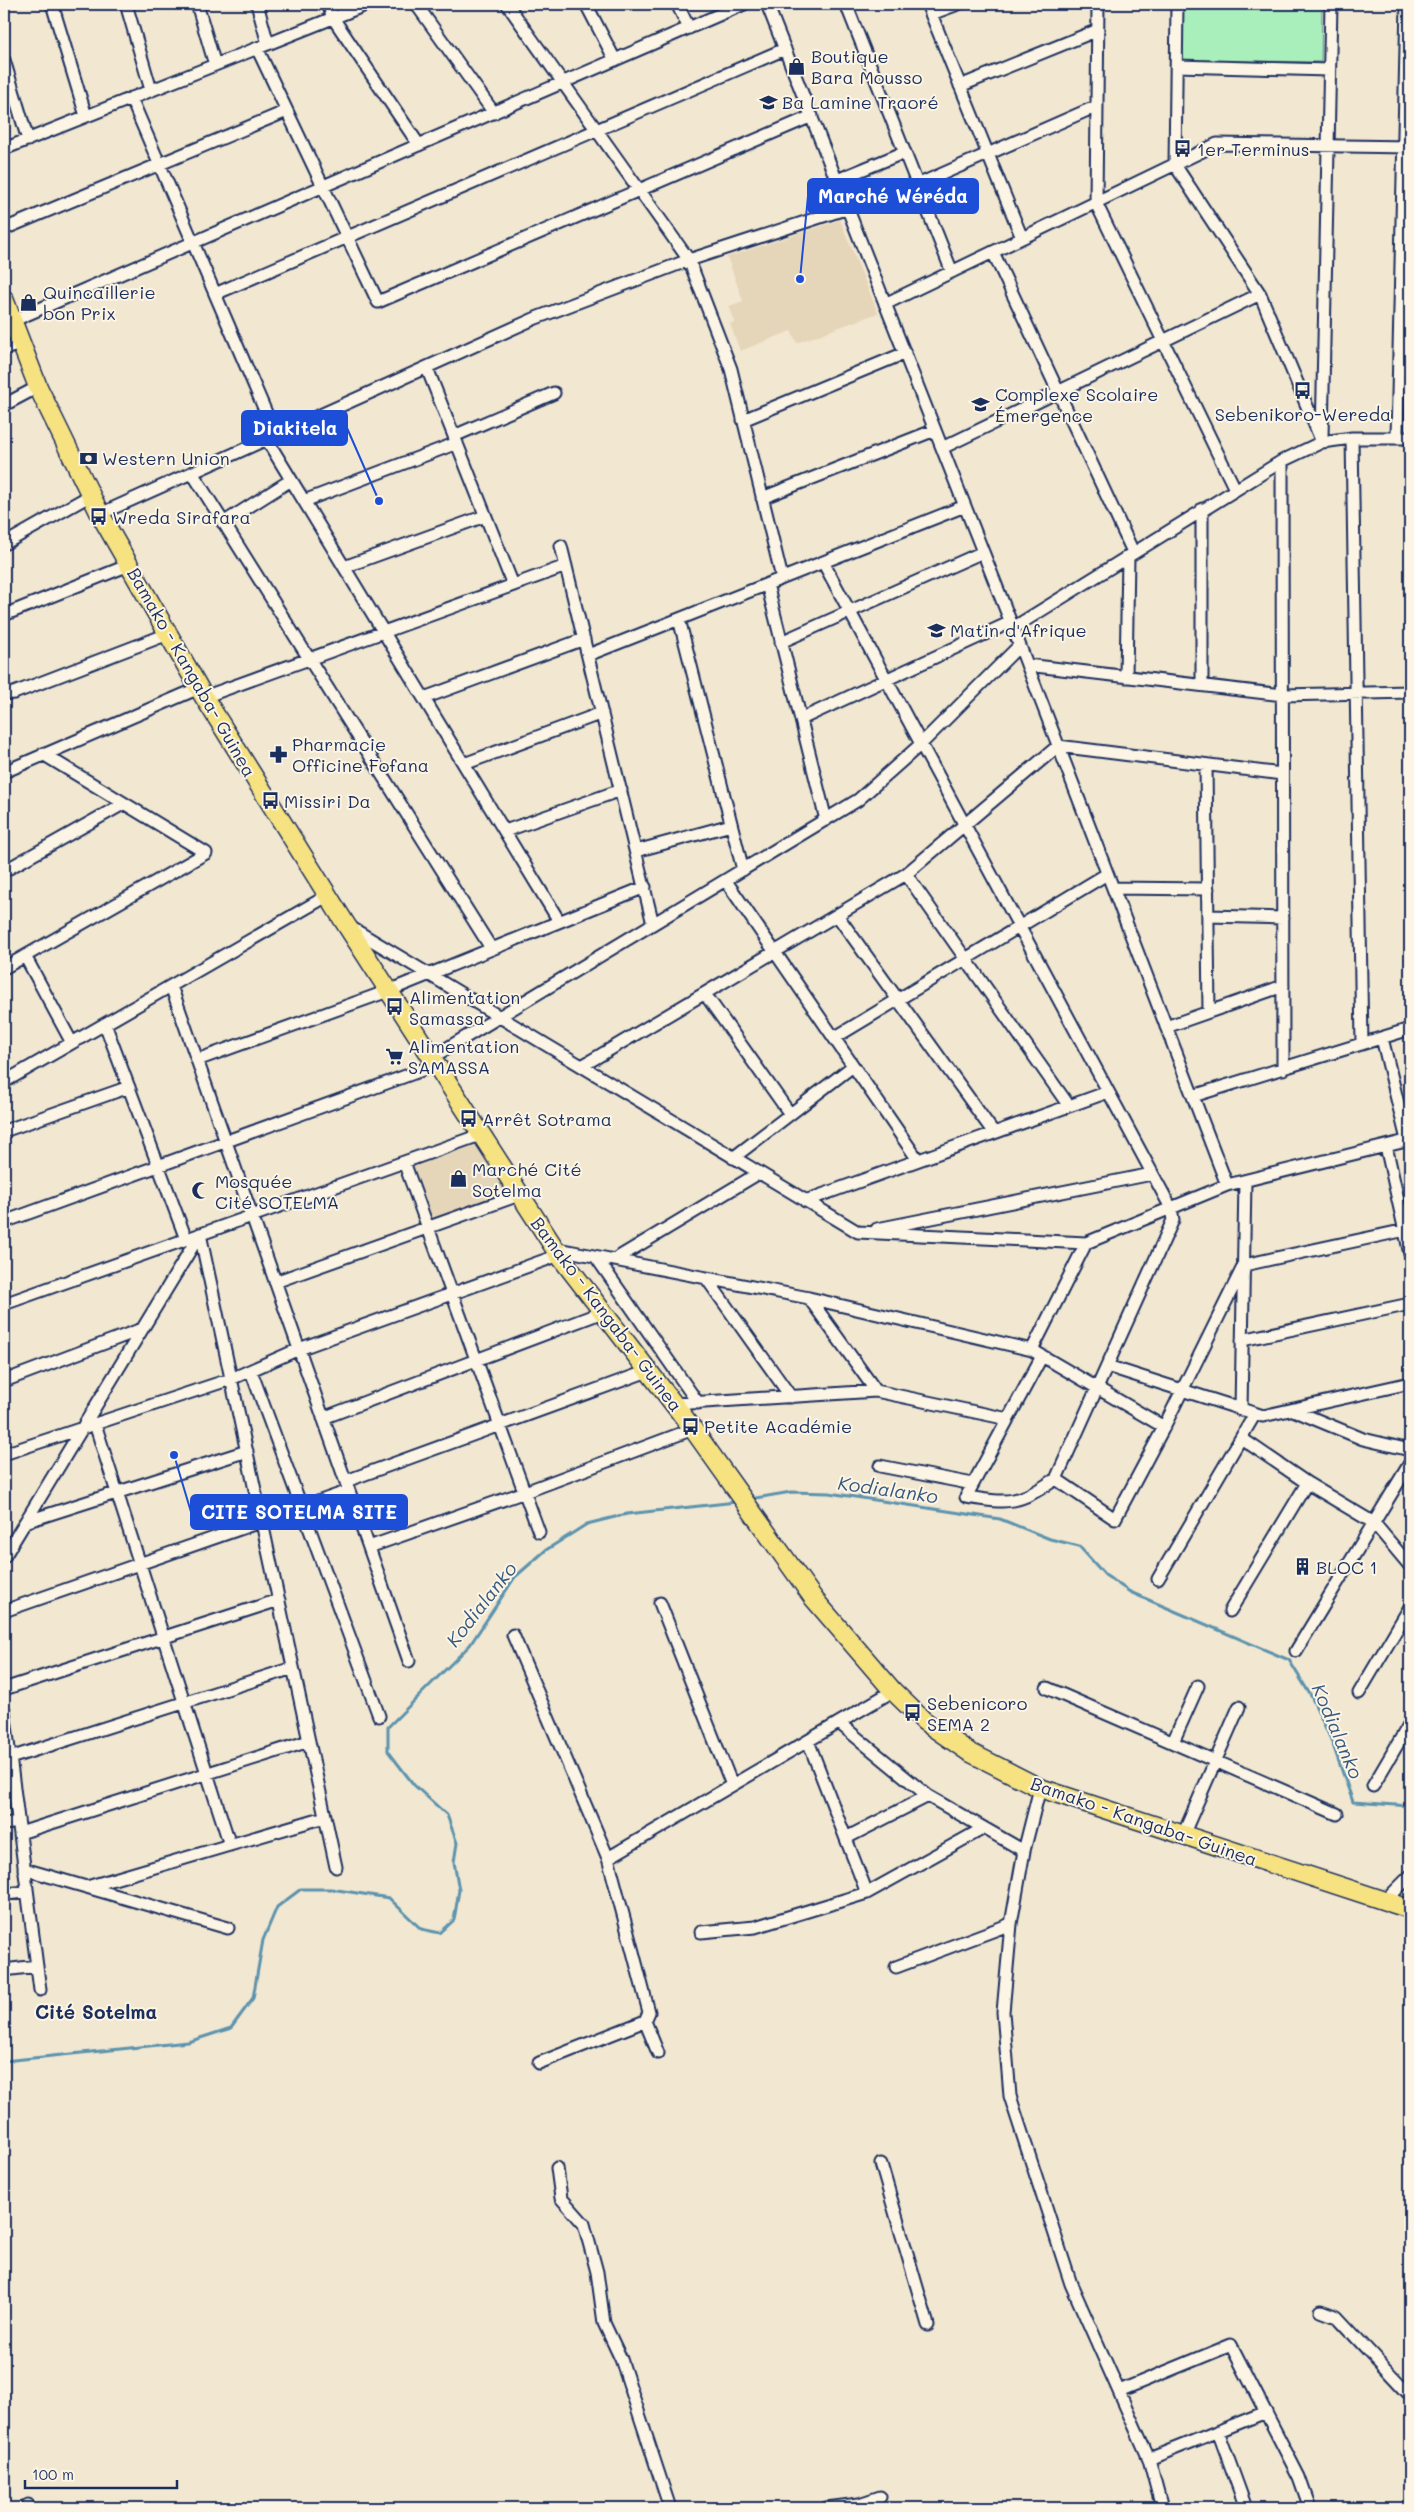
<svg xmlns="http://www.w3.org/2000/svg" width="1414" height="2512" font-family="Mali,sans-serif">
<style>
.built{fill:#e6d6b9}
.green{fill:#a9efbc;stroke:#628f8d}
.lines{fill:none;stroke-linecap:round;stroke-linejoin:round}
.stream{stroke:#5b93ae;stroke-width:3}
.minor-casing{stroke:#1b2f5e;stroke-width:15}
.primary-casing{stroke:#1b2f5e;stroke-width:21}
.minor{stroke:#fcf5e5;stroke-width:11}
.primary{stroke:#f7e281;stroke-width:18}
.labels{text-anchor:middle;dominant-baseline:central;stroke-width:4;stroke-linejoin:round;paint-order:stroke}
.poi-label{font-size:18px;fill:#1b2f5e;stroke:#fcf5e5;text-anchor:start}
.street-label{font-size:18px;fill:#1b2f5e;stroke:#fcf5e5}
.water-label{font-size:19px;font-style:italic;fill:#36597f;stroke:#fcf5e5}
.neighbourhood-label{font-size:19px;font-weight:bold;fill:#1b2f5e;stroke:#fcf5e5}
.leader{fill:none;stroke:#1d4ed8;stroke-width:2}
.callout-dot{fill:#1d4ed8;stroke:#fcf5e5;stroke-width:2}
.callout{fill:#1d4ed8;stroke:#1d4ed8;stroke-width:2}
.callout-label{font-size:19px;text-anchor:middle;font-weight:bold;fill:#fff}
</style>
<rect width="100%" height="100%" fill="#f2e7d1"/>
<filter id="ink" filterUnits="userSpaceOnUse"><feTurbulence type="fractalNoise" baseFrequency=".02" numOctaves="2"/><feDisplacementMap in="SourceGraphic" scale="10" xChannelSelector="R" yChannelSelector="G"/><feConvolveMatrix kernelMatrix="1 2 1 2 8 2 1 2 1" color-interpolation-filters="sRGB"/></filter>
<g filter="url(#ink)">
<path class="built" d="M840,220L878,313L797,343L791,331L740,351L730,324L735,322L729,306L743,301L727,257Z
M473,1141L508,1194L434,1221L412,1164Z"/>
<path class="green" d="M1183,4H1322L1321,62L1181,60Z"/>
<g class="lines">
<path class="stream" d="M750,1499L791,1492L829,1493L1000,1519L1050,1539L1079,1546L1105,1575L1130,1592L1289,1660L1311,1696L1332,1742L1353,1802L1410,1806
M4,2061L188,2042L231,2028L253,1998L263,1940L277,1907L301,1889H331L389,1898L421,1929L440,1933L454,1920L459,1890L454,1862L457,1843L447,1815L414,1785L388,1751V1727L470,1645L515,1577L546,1550L587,1524L627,1514L736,1502"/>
<defs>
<path id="minor" d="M52,4L86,116
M126,4L151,90
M197,4L215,65
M257,4L268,44
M328,4L333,18L419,145
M416,4L494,113
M507,4L689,260L731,369L782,578
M586,4L615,60
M677,4L689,28
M767,4L1013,628L1227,1185
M846,4L952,272
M927,4L1022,238
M1098,4L1096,203L1235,489
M1177,4L1175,165L1260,294L1322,442
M931,14L958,4
M257,48L378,302L812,116
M4,60L28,140
M1176,66L1329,70
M960,86L1098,30
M131,98L276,436
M4,149L368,4
M837,180L905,152
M917,185L1097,106
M4,229L287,111
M993,252L1133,552
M215,294L785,49
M885,304L1217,144L1410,147
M12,321L744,4
M4,349L21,344
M427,368L513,585
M4,405L38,387
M743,420L905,353
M454,436L554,393
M1322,438L1331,4
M1352,438L1362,1044
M1397,438L1407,4
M267,440L559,921
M942,448L1260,294
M1282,461L1283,1069
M193,474L491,948
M762,498L935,430
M304,501L457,443
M100,514L536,318L689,260L848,208
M223,523L291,480
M4,544L91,495
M561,546L653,924
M823,562L1171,1208L1173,1220L1056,1479
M344,567L485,516
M767,584L826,820
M4,615L129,565
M679,619L743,870
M1013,628L1282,461L1322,442L1352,438H1410
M781,642L983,552
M588,655L965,506
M1027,665L1283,695L1410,692
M1126,677L1128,556
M1202,685V509
M4,694L14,693L168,634
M204,697L566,566
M424,698L584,639
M801,719L1011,622
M464,764L602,713
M1206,765L1209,1012
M4,772L199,688
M505,831L621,790
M636,851L731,825
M4,871L123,804
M906,874L1069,1106
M726,881L918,1160
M1113,888L1208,889
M837,915L994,1133
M1208,916L1283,918
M350,927L858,1232L1086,1243L1227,1185L1410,1140
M25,956L72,1043
M4,968L206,853L43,754
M171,986L409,1661
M705,994L790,1114
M105,1024L186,1239
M1166,1027L1283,986
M834,1038L1107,874
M1382,1038L1407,1140
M431,1058L858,800L921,744L1019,646
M197,1060L388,991L645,887
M582,1066L906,874L1058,746L1282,774
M4,1082L327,896
M1193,1096L1410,1029
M4,1131L129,1087
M1386,1146L1410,1254
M733,1158L853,1066
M404,1162L539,1532
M805,1201L1108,1092
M4,1222L436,1065
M877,1229L1152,1174
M200,1234L336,1867
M553,1248L809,1298L1032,1350L1164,1427
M596,1257L698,1403
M614,1260L759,1173
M707,1279L791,1397
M275,1282L519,1195
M809,1298L876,1391
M4,1304L480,1135
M1242,1340L1410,1304
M1032,1350L1086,1243
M1042,1356L966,1497C1012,1504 1017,1504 1056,1479L1115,1519L1164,1427L1244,1265L1410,1229
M1107,1366L1263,1416L1410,1383
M251,1371L379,1716
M4,1381L142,1329
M674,1404L876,1391L1008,1419
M1241,1410L1245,1181
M1293,1410L1363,1439L1410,1450
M323,1418L603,1312
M95,1424L230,1845
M1241,1438L1307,1483L1374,1523L1410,1566
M4,1454L231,1379L299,1349L559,1255
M880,1466L973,1484
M346,1481L648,1371
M25,1522L247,1451
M369,1547L525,1492L693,1429
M4,1557L200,1234
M1158,1579L1255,1414
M660,1603L732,1785
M4,1611L349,1491
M1230,1611L1307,1483
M513,1635L608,1858
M1296,1651L1410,1463
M1047,1688L1337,1814
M4,1689L279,1600
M1359,1693L1410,1607
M4,1710L40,1990
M839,1723L928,1796L1024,1851
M808,1741L867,1893
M1173,1742L1198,1686
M10,1758L293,1668
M1373,1786L1410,1723
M1040,1788L1024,1851L1011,1924L1003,2012L1010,2096L1071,2284L1149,2459L1162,2508
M4,1824L18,1822
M20,1833L309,1741
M1183,1835L1239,1707
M846,1838L928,1796
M24,1869L228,1928
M87,1887L325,1817
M4,1894L27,1892
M1385,1901L1410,1876
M701,1932L755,1927L867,1893L984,1828
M896,1967L1011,1924
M4,1970L37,1966
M658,2053L645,2021L649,2012L608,1858L893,1691
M539,2063L645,2021
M881,2164L928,2325
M557,2168L561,2198L584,2224L597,2272L604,2323L621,2359L670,2508
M1321,2311L1337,2317L1410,2395
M1119,2391L1231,2345L1299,2477L1310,2508
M1218,2431L1246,2508
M1149,2459L1266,2412
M28,2505L29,2508
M826,2508L859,2504L880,2497
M1408,2508L1410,2507"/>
<path id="primary" d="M4,299L38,387L100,514L204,697L345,923L559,1255L693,1429L814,1599L893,1691L924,1721L969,1752L1040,1788L1410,1909"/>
</defs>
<use href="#minor" class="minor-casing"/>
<use href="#primary" class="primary-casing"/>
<use href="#minor" class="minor"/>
<use href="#primary" class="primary"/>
</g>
</g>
<defs>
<symbol id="shop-bare" viewBox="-9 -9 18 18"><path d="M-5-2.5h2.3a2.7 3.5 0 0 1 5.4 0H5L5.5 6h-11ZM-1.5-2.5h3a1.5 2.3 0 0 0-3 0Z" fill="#1b2f5e" stroke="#fcf5e5" stroke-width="2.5" paint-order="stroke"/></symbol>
<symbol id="school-bare" viewBox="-9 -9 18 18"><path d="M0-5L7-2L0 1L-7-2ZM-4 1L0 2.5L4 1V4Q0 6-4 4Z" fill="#1b2f5e" stroke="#fcf5e5" stroke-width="2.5" paint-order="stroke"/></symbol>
<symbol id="bus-bare" viewBox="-9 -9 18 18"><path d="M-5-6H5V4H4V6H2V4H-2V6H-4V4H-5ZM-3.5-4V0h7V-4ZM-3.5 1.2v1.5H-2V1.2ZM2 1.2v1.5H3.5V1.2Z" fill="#1b2f5e" stroke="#fcf5e5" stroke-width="2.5" paint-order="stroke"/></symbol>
<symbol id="bank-bare" viewBox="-9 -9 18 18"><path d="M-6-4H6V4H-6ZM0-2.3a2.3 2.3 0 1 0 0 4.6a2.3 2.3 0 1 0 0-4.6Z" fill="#1b2f5e" stroke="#fcf5e5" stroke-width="2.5" paint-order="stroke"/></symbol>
<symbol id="pharmacy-bare" viewBox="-9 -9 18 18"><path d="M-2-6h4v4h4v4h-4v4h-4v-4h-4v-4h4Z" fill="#1b2f5e" stroke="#fcf5e5" stroke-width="2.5" paint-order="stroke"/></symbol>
<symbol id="supermarket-bare" viewBox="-9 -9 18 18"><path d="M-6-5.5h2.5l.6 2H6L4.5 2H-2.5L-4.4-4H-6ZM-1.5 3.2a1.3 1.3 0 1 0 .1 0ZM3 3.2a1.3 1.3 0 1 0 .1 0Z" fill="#1b2f5e" stroke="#fcf5e5" stroke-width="2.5" paint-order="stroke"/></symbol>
<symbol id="mosque-bare" viewBox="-9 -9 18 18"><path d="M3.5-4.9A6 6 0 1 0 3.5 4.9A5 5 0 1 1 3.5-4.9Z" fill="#1b2f5e" stroke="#fcf5e5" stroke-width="2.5" paint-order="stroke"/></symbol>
<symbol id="building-bare" viewBox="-9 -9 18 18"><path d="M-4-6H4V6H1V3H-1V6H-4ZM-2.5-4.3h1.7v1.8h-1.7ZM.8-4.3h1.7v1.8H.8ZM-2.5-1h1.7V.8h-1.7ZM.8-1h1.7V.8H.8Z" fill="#1b2f5e" stroke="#fcf5e5" stroke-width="2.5" paint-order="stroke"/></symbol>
</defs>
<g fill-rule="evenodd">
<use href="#shop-bare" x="784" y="54" width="25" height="25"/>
<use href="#school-bare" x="756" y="90" width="25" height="25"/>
<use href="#bus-bare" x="1170" y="136" width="25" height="25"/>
<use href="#shop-bare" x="16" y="290" width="25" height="25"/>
<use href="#bus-bare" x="1290" y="378" width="25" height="25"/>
<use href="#school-bare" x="968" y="392" width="25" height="25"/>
<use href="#bank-bare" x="76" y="446" width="25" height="25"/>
<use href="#bus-bare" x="86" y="504" width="25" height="25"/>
<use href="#school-bare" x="924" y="618" width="25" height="25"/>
<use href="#pharmacy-bare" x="266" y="742" width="25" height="25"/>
<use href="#bus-bare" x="258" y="788" width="25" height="25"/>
<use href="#bus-bare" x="382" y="994" width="25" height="25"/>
<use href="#supermarket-bare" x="382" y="1044" width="25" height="25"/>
<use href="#bus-bare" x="456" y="1106" width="25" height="25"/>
<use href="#shop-bare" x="446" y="1166" width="25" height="25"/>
<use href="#mosque-bare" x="188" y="1178" width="25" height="25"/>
<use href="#bus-bare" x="678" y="1414" width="25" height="25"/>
<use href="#building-bare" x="1290" y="1554" width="25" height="25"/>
<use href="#bus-bare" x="900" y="1700" width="25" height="25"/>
</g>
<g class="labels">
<g class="poi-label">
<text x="811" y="56">Boutique<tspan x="811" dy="21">Bara Mousso</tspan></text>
<text x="782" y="102">Ba Lamine Traoré</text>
<text x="1197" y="149">1er Terminus</text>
<text x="43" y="292">Quincaillerie<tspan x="43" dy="21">bon Prix</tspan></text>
<text x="995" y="394">Complexe Scolaire<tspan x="995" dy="21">Émergence</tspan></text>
<text x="1303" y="414" text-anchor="middle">Sebenikoro-Wereda</text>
<text x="102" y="458">Western Union</text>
<text x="112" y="517">Wreda Sirafara</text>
<text x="950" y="630">Matin d'Afrique</text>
<text x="292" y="744">Pharmacie<tspan x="292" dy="21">Officine Fofana</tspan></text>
<text x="284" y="801">Missiri Da</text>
<text x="409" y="997">Alimentation<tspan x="409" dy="21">Samassa</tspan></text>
<text x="408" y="1046">Alimentation<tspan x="408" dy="21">SAMASSA</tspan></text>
<text x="482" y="1119">Arrêt Sotrama</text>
<text x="472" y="1169">Marché Cité<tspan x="472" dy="21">Sotelma</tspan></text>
<text x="215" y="1181">Mosquée<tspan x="215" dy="21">Cité SOTELMA</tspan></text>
<text x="704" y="1426">Petite Académie</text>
<text x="1316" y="1567">BLOC 1</text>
<text x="927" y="1703">Sebenicoro<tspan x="927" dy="21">SEMA 2</tspan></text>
</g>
<g class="street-label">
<text transform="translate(192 672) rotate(60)">Bamako - Kangaba- Guinea</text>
<text transform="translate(607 1314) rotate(53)">Bamako - Kangaba- Guinea</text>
<text transform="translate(1144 1821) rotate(19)">Bamako - Kangaba- Guinea</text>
</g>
<g class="water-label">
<text transform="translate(888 1489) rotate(8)">Kodialanko</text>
<text transform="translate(481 1604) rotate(-52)">Kodialanko</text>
<text transform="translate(1338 1731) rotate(67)">Kodialanko</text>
</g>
<g class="neighbourhood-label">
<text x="96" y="2011">Cité Sotelma</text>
</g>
</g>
<path class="leader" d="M800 279L808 196M379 501L347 428M174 1455L191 1512"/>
<g class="callout-dot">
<circle cx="800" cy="279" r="5"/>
<circle cx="379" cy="501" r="5"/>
<circle cx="174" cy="1455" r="5"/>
</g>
<g class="callout">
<rect x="808" y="179" width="170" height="34" rx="5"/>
<rect x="242" y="411" width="105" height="34" rx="5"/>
<rect x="191" y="1495" width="216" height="34" rx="5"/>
</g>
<g class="callout-label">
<text x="893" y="203">Marché Wéréda</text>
<text x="295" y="435">Diakitela</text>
<text x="299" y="1519">CITE SOTELMA SITE</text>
</g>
<rect width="1414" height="2512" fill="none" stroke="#fcf5e5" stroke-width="20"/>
<rect x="10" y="10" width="1394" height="2492" fill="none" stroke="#1b2f5e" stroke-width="2" filter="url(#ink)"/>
<path d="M25 2480v8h152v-8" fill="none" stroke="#1b2f5e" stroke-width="2.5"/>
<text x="32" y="2480" font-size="15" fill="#1b2f5e" stroke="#fcf5e5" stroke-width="4" paint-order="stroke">100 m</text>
</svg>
